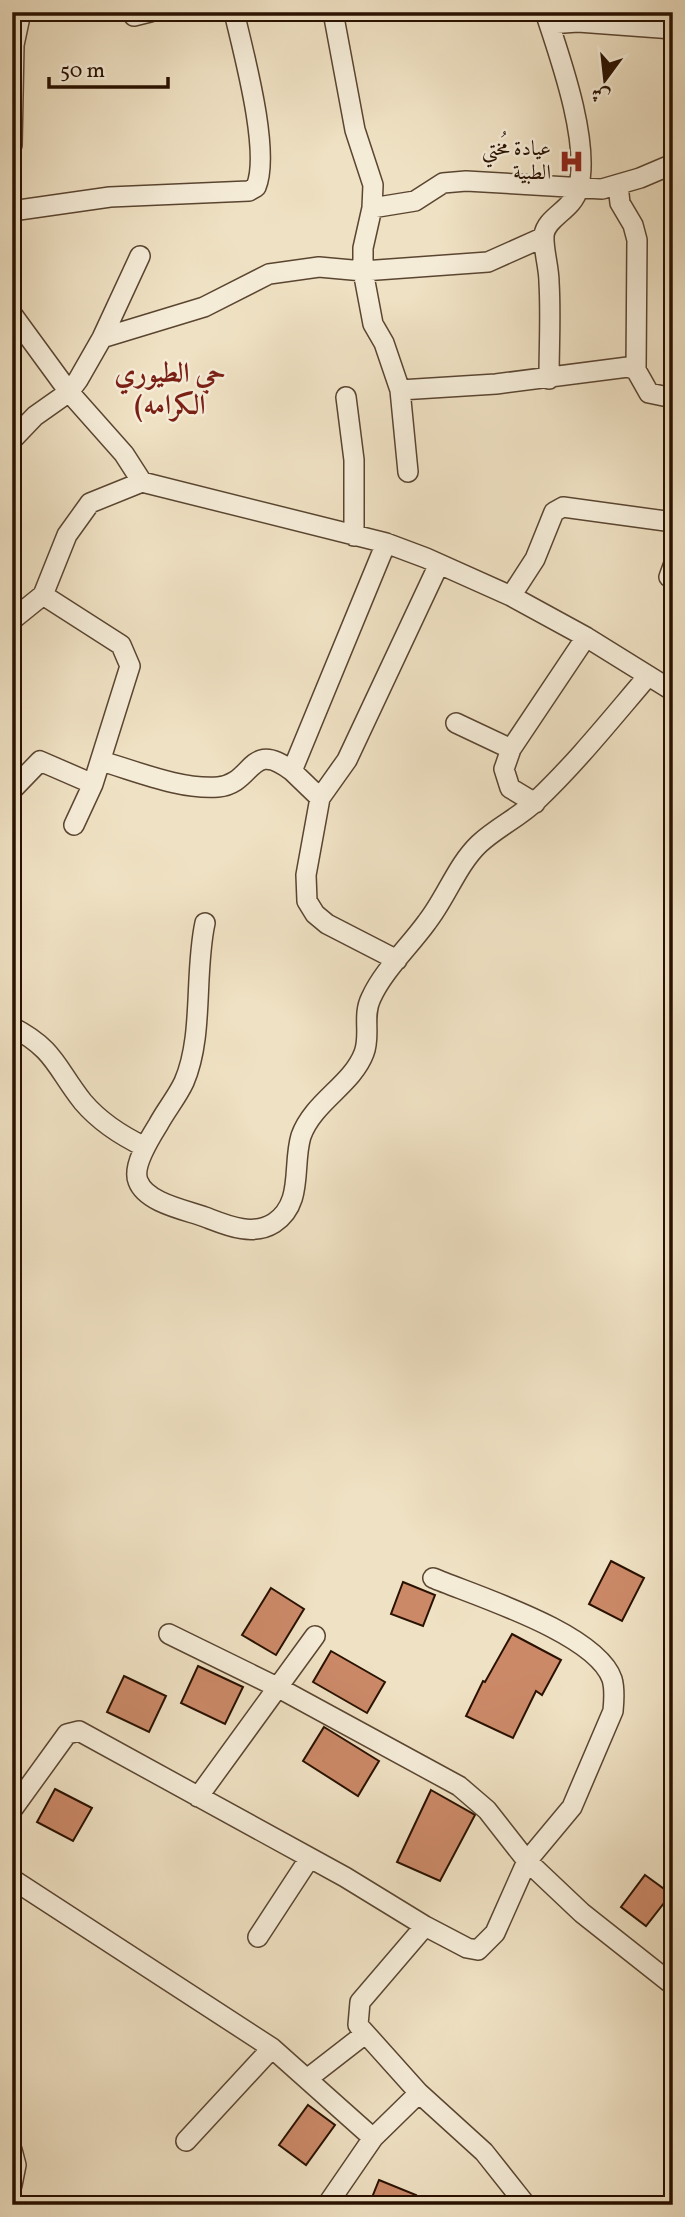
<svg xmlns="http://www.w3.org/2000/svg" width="685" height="2217" font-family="Vollkorn,Amiri,serif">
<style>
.building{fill:#cb8968;stroke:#291100;stroke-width:2}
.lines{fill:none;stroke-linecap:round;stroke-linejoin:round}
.minor-casing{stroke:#5a4531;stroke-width:22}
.minor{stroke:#f5ecd8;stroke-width:19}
.labels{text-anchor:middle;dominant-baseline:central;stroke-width:5;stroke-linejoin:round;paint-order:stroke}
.poi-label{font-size:21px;fill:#291100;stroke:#f5ecd8;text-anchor:end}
.district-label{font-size:28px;font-weight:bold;fill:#7a1f14;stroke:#f5ecd8}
</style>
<rect width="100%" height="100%" fill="#efe1c3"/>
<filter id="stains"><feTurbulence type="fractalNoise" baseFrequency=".00286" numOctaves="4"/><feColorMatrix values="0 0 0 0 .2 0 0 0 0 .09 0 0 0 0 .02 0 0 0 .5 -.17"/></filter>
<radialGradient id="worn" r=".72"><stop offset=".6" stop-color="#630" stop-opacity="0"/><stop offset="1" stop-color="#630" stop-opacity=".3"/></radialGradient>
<path class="building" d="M611,1561L644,1578L622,1621L589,1604Z
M403,1582L435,1595L423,1626L391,1614Z
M271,1588L304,1609L276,1655L242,1635Z
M512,1634L561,1660L542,1695L536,1691L513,1738L466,1716L483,1681L485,1682Z
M331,1651L385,1682L367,1713L313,1682Z
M198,1666L243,1687L225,1724L181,1703Z
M124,1676L166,1696L149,1732L107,1712Z
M324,1727L379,1761L358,1796L303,1761Z
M55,1789L92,1808L73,1841L37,1822Z
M431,1790L475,1815L440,1881L397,1862Z
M645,1875L671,1894L646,1926L621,1907Z
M308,2105L335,2125L306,2165L279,2145Z
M379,2180L416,2195L412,2205H369Z"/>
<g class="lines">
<defs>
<path id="minor" d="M333,12L355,130L373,185L372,208L363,248V271L373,324L384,343L400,390L408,472
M545,12C560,57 591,144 578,189C573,210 546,217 544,235C543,249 549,267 549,282C551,314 549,347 549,379
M134,16L150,12
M549,24L578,22L673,29
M12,145L14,45L21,12
M618,185L620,203L633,225L637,240L636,370
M372,208L415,201L443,183L466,181L602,189L640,178L673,164
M12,211L110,197L249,191L256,187C271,152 243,51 234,12
M12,314L69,392L124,454L142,482
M102,338L204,307L269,274L319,267L363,271L488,262L544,237
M400,390L496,384L628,367L636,370L649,393L673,398
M346,397L354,460V536
M12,440L35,416L69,392L78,380L102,338L140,256
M669,577L673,566
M43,595L121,645L130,666L93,784L74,825
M511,596L535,559L554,512L563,507L673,522
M12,620L43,595L67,535L90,503L142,482L386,543L426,558L511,596L586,637L673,691
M456,723L511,749
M101,761C136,771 181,790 218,787C254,784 249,738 292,771
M12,790L40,761L93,784
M320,798L292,771L386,543
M535,803L510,788L504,769L511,749L586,637
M205,923C194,973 204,1036 184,1082C177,1097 166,1110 158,1125C150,1138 132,1166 138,1181C146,1203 186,1210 205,1217C226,1225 252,1237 274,1223C304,1203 292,1166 301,1136C313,1102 352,1085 364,1053C371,1035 362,1016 371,998C383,971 409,947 427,922C446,898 457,865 479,844C497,827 520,817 537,800C577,762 612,718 648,676
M397,960L327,924L315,914L307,901L306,875L320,798L347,760L439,564
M12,1027C55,1049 56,1068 83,1102C100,1122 122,1136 145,1147
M169,1634L277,1687L459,1786L487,1810L527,1861L582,1913L673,1985
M198,1797L315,1636
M12,1810L67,1734L79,1731L345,1877L425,1926L467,1948L478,1950L495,1933L527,1861L572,1807L613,1711C614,1701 615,1689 612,1679C596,1633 476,1596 433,1578
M12,1879L272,2048L373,2138
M425,1926L360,2002L358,2025L419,2093L484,2152L526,2205
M258,1937L309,1859
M307,2079L365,2034
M186,2141L272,2048
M12,2150L16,2165L12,2185
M327,2205L373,2138L419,2093"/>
</defs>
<use href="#minor" class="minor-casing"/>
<use href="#minor" class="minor"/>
</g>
<defs>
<symbol id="hospital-bare" viewBox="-9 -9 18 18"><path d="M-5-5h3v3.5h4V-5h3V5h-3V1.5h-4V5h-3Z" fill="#8f2418" stroke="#f5ecd8" stroke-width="2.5" paint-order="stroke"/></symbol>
</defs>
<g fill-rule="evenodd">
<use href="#hospital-bare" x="554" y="144" width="35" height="35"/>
</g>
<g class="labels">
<g class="poi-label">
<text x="551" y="149">عيادة مُختي<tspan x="551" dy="24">الطبية</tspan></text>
</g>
<g class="district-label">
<text x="170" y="374">حي الطيوري<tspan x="170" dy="32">(الكرامه</tspan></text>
</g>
</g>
<rect width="685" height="2217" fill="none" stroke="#efe1c3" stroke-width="42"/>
<rect x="14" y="14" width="657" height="2189" fill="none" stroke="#291100" stroke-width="3.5"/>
<rect x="21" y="21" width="643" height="2175" fill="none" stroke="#291100" stroke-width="2"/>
<g transform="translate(605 80) rotate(195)" stroke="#f5ecd8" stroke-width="5" paint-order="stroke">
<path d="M0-5L12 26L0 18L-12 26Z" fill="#291100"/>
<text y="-10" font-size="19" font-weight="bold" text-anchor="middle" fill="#291100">ش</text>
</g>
<path d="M49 77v10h119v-10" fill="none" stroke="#291100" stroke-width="3.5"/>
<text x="60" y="77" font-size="21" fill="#291100" stroke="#f5ecd8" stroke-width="5" paint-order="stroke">50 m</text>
<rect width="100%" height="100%" filter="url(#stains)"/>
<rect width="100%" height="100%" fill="url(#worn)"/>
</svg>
